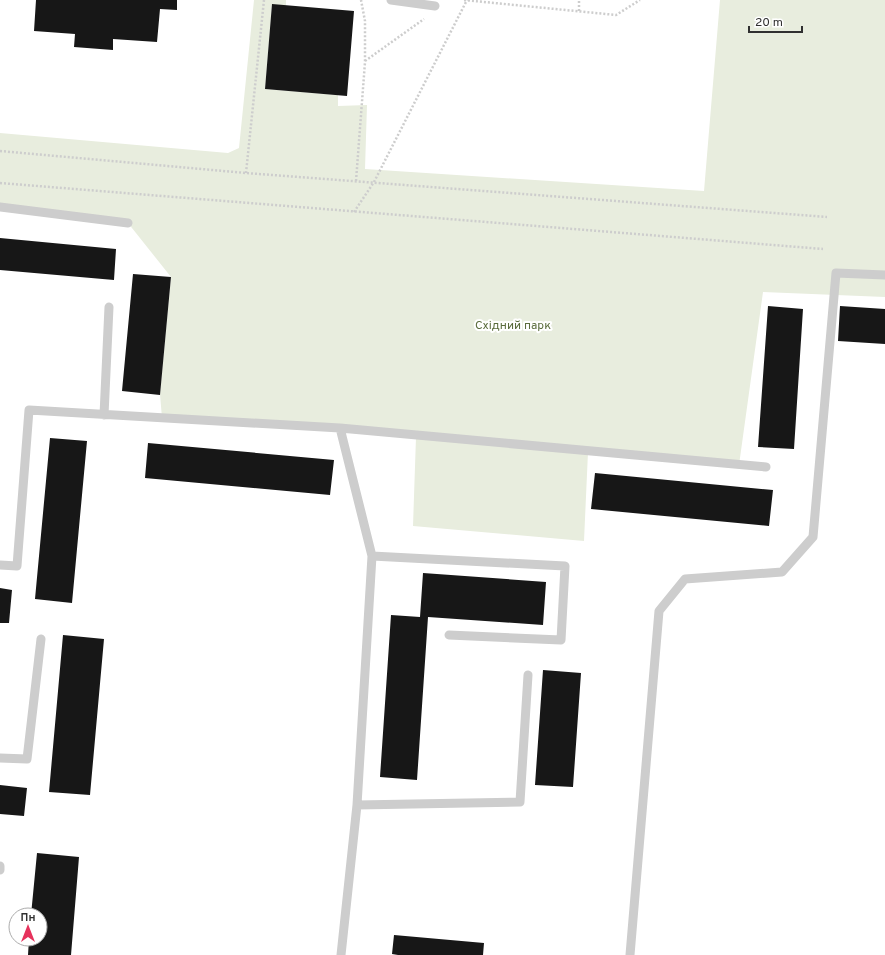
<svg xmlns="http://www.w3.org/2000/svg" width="885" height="955" font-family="Overpass,sans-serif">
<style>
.green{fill:#e8edde}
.building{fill:#171717}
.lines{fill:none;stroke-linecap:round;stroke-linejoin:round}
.path{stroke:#cdcdcd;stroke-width:2.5;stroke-dasharray:2 2;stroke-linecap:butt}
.service{stroke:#cdcdcd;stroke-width:9}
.labels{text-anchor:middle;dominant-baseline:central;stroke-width:4;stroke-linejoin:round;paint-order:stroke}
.park-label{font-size:12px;fill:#5a6c3c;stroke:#fff}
</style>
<rect width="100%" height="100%" fill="#fff"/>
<path class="green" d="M254,0H286V6L272,5L265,89L338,95V106L367,105L365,169L704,191L720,0H885V297L763,292L739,465L588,452L584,541L413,526L416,437L162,418L160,394L171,277L128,223L0,208V133L228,153L239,148Z"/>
<path class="building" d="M36,0H177V10L160,9L157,42L113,39V50L74,47L75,34L34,31Z
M272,4L354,11L347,96L265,89Z
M0,238L116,249L114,280L0,270Z
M133,274L171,277L160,395L122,391Z
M768,306L803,309L794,449L758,447Z
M840,306L885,309V344L838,341Z
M50,438L87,441L72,603L35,599Z
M148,443L334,460L330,495L145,478Z
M595,473L773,490L769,526L591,509Z
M423,573L546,582L543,625L428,617L417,780L380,777L391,615L420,617Z
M0,588L12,590L9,623H0Z
M63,635L104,639L90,795L49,792Z
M543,670L581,673L573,787L535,785Z
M0,785L27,788L24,816L0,814Z
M37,853L79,857L71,955H28L29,939H40V915H31Z
M394,935L484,943L483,955H398L392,954Z"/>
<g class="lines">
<path class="path" d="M464,0L616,15L640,0
M579,11V0
M365,61L424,19
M0,151L246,173L827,217
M246,173L264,0
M356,181L365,62V21L361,0
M0,183L823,249
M354,212L374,182L467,0"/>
<path class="service" d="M391,0L435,6
M0,207L128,223
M104,415L109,307
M340,428L372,556L357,805L341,955
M372,556L565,566L561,640L449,635
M0,565L17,566L29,410L340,428L766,467
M0,758L27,759L41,639
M357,805L520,802L528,675
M0,870V866
M630,955L659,611L685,579L782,572L813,537L836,273L885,275"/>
</g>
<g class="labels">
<g class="park-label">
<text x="513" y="326">Східний парк</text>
</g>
</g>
<g transform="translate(28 927)"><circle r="19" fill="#ffffff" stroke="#acacac"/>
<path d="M0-3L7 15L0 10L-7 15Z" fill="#e6325c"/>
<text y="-6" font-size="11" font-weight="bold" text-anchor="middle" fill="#303030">Пн</text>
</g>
<path d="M749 26v6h53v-6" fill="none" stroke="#303030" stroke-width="2"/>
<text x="755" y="26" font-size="12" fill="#303030" stroke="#ffffff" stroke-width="3" paint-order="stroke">20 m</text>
</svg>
